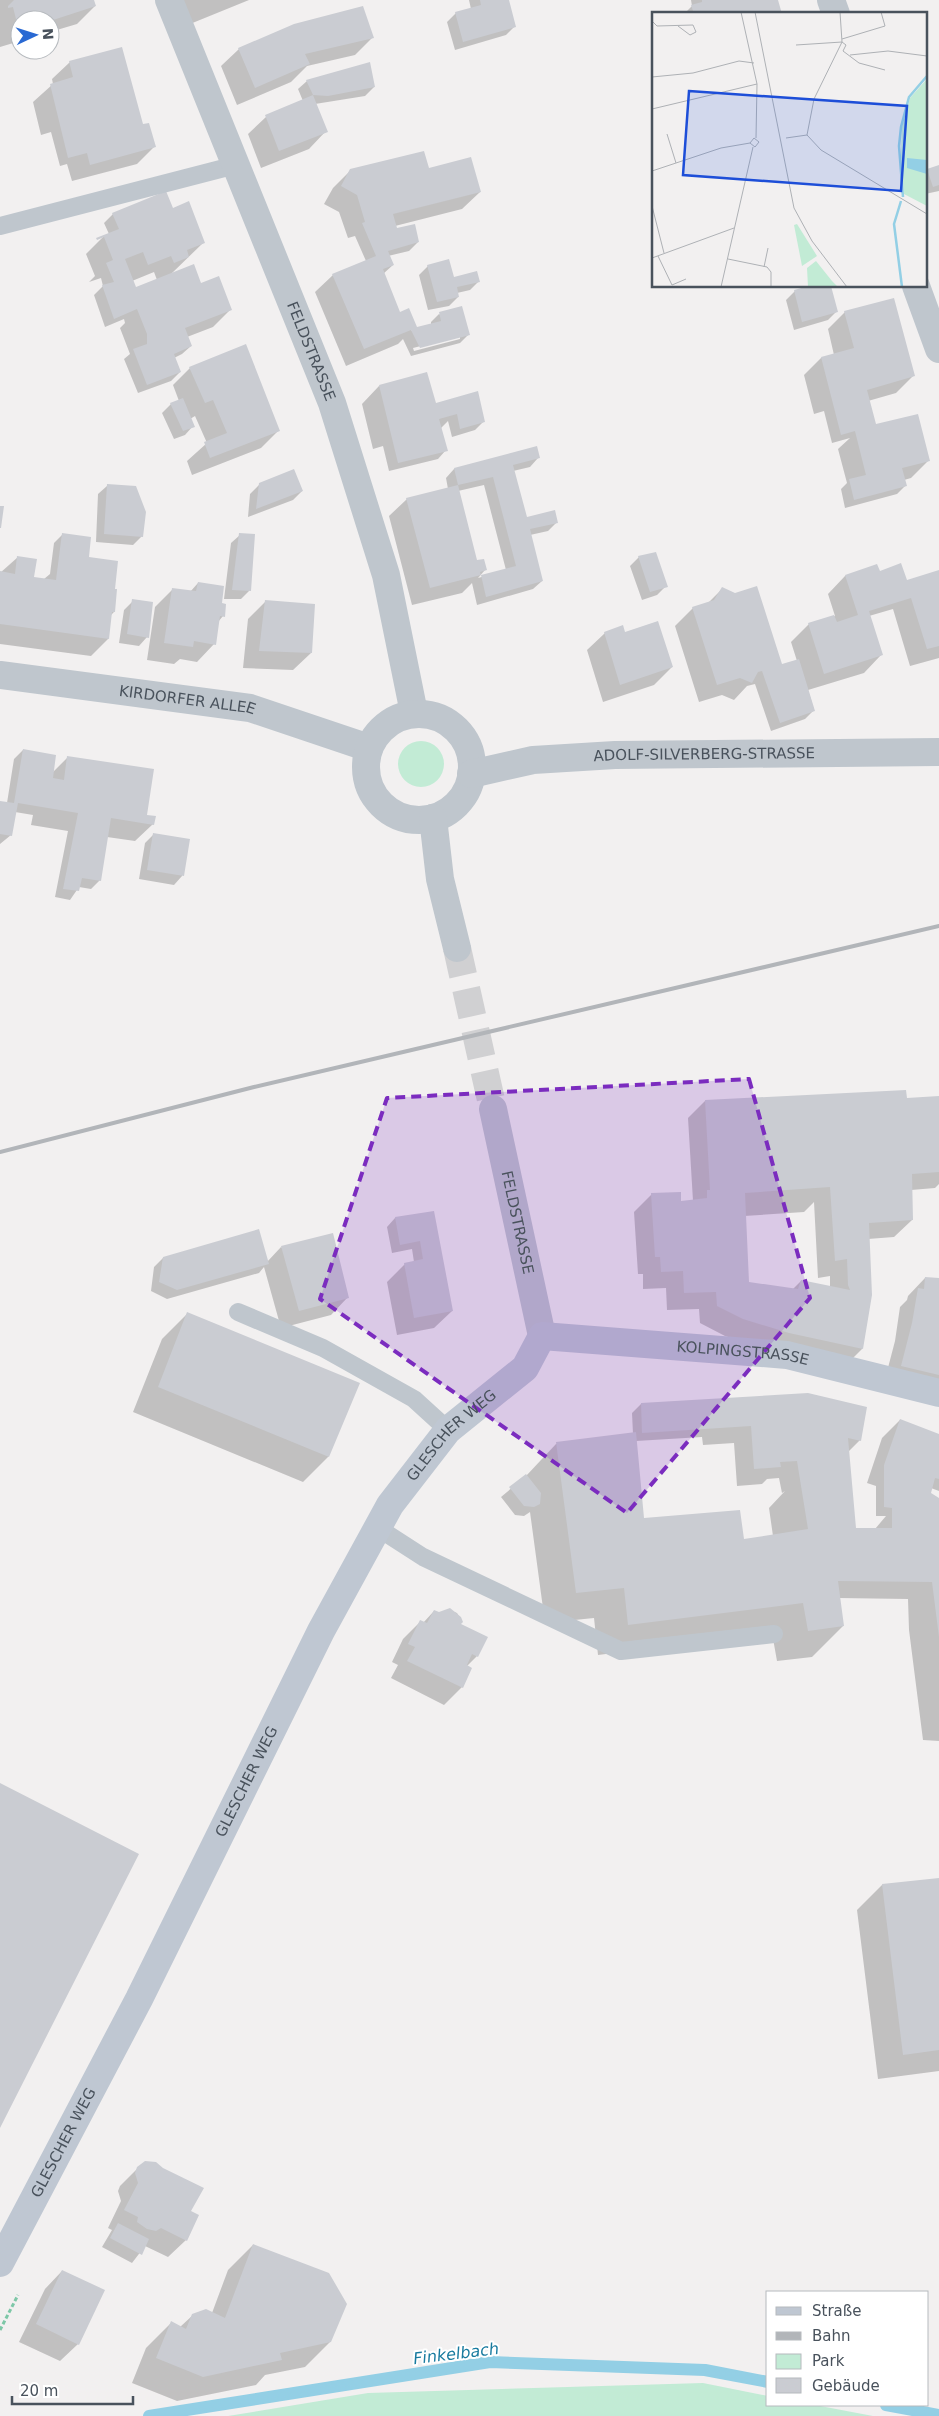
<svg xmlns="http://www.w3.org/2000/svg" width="939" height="2416" viewBox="0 0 939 2416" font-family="'DejaVu Sans',sans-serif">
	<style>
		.green { fill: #c2ebd5 }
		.shadow { fill: #0003; fill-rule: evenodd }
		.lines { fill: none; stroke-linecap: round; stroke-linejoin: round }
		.stream { stroke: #93cfe5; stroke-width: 12 }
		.building { fill: #caccd2; fill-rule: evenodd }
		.street-tunnel { stroke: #d0d0d2; stroke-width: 28; stroke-dasharray: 28 14; stroke-linecap: butt }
		.path { stroke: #7dc7a7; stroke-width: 3; stroke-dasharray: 4 2.5; stroke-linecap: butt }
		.lane { stroke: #bfc6cd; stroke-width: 18 }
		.street { stroke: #bfc6cd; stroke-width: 28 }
		.secondary { stroke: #bfc7d2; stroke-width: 28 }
		.rail { stroke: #b2b5b9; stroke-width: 4 }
		.marked { fill: #7b2cbf; fill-opacity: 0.2; stroke: #7b2cbf; stroke-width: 4; stroke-dasharray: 10 6; stroke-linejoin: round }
		.labels { text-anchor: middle; stroke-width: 4; stroke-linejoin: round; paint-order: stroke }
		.street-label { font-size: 15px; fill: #49525c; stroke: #fff }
		.water-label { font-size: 16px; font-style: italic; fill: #197b9f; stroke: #fff }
		.inset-river { fill: none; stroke: #93cfe5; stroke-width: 2.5 }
		.inset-road { fill: none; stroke: #aeb1b5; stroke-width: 1 }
		.view { fill: #1d4ed8; fill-opacity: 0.15; stroke: #1d4ed8; stroke-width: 2.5 }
		.inset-edge { fill: none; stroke: #49525c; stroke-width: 2.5 }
	</style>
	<rect width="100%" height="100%" fill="#f2f0f0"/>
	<path class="green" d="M398 764a23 23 0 1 1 46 0a23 23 0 1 1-46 0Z
		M703,2383L768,2396V2405H815L873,2416H228L368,2393Z"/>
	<path class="shadow" d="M0,0H93L95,6L77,24L50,32V20H20V41L0,47Z
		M181,0H249L190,24Z
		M469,0H508L515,26L506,35L455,50L447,22L456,13L471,9Z
		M691,0H777L780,14H684L692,6Z
		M373,37L355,55L307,66L291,82L237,105L221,66L239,49Z
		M70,62L142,126L154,147L137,164L72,181L67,164L60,166L51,132L41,135L33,102L53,84L52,79Z
		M307,81L374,87L365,96L315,104L326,131L309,149L261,168L248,134L266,117L303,101L298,89Z
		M939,167V191L925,194V173Z
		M428,169L480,192L462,209L395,226L396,230L418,242L409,251L388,256L393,265L383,274L399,314L412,331L431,325V322L439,314L469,334L460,343L411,356L403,339L398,344L346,366L315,292L333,275L366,261L355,236L348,238L339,212L324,204L333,188L351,170ZM460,336V339L414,351L413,348Z
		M171,207L204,242L169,276L199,283L231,309L213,327L187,337L191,346L182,354L174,358L180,372L171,381L138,393L124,359L130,354L120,328L125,323L124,319L105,327L94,295L103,286L101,278L89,282L95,276L86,254L104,236L109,234L104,223L113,214ZM154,272L157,280L135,289L132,281Z
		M428,266L453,278L479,281L470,290L457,293L458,297L449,306L428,310L419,275Z
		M795,291L836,312L828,320L794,330L786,300Z
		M845,312L913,376L896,393L868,401L875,424L928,461L911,478L904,480L906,485L897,494L845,508L841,489L847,483L838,449L850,438L832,443L824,411L814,414L804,375L821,358L834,355L828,329Z
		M190,368L279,430L261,448L192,475L187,461L207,443L195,416L190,419L193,426L185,435L174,439L162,413L171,404L179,401L173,385Z
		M379,386L435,404L484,421L475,430L452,437L448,421L441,428L446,450L438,459L389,471L383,446L373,449L362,404Z
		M538,458L530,467L513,471L526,519L557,522L548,531L530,535L542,581L533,589L477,605L472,583L462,593L412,605L389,516L407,499L448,489L446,478L454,469ZM484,485L506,570L478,578L485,570L476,561L458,491Z
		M259,485L302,491L293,500L248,517L250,494Z
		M107,486L142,536L133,545L96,542L98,494Z
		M62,535L88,559L115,573L114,612L111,615L108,639L91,656L0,644V573L18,557L33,578L44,579L50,574L54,543Z
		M240,535L249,591L241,599H224L231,543Z
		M639,557L666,586L657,595L642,600L630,566Z
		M862,571L879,572L906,583L939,571V658L910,666L893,609L869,616L881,655L864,673L808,690L814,710L805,719L771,731L755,684L747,686L734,700L722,695L699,702L675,626L693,608L708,603L722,589L777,667L797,661L791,642L809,624L835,616L828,594L845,576Z
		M198,583L220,604L223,616L218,622L214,644L197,662L180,659L174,664L147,660L155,607L173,589L190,592Z
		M133,601L147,637L139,646L119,643L124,610Z
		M266,601L311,653L293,670L243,668L248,619Z
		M605,633L624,634L672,667L654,685L603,702L587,650Z
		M23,750L52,773L68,757L153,824L135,841L107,837L100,880L91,889L79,887L70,900L55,897L68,831L31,825L33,815L15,812L11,835L0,844V802L7,803L14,759Z
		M154,834L189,840L182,876L174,885L139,879L145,843Z
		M939,1097V1184L935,1188L911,1190L912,1220L894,1237L868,1239L862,1349L845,1366L771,1350L725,1336L700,1323L699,1309L667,1310L666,1288L643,1289V1274H638L634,1212L652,1194L680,1202L693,1201L688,1118L705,1101L906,1099ZM814,1202L818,1278L830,1276V1287L801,1281L793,1289L748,1283L744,1216L804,1212Z
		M433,1212L452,1311L434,1328L397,1335L387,1282L405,1264L414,1262L412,1249L392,1253L387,1227L395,1218Z
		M281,1247L348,1297L331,1315L281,1328L264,1267L259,1273L167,1299L151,1291L154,1267L163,1258L267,1262Z
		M925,1278L939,1279V1389L884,1383L895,1341L900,1307L907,1300L908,1296Z
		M187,1314L358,1384L328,1457L303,1482L133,1412L162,1339Z
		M808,1394L860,1440L848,1452L855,1529H875L886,1516H876V1486L867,1483L882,1438L900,1420L939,1435V1491L931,1488V1495L939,1499V1741L923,1740L909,1630L908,1599L838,1598L843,1626L812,1657L777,1661L772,1633L598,1655L594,1618L545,1623L530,1512L524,1516L515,1515L501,1497L526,1476L556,1444L633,1434L632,1413L641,1404ZM702,1437L703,1445L734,1443L737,1486L762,1484L767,1479L779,1478L782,1493L785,1491L769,1508L773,1536L743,1540L643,1519L636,1441Z
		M450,1610L457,1613L462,1622L459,1625L477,1656L466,1667L462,1687L444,1705L391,1678L398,1665L392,1662L403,1639L420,1622L423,1623L434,1611L439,1613Z
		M939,1879V2071L878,2079L857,1910L882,1885Z
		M138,2168L190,2212L186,2240L168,2257L145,2246L132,2263L102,2247L112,2230L108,2228L121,2201L118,2191L120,2186Z
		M253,2245L330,2342L305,2367L265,2375L256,2385L177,2401L132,2383L146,2348L171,2323L180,2327L193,2315L212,2313L228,2270Z
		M62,2271L78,2344L60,2361L19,2342L45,2289Z"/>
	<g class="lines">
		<path class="stream" d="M886,2405L939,2415
			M149,2416L490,2362L705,2370L768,2382"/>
	</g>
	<path class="building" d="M14,0H94L96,6L50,21L20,20V30L15,31L14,28L18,27L13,7L8,8V6Z
		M480,0H509L516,27L463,42L455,12L481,5Z
		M702,0H778L782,14H694L691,5L702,2Z
		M363,6L374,38L305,54L310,64L255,88L238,48L294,24Z
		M122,47L143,124L149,123L156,147L90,165L87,153L68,158L50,84L73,77L69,61Z
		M370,62L375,87L328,96L313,95L306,80Z
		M313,95L328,132L279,151L265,115Z
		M424,151L429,168L471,157L481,192L393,214L397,228L415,224L419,242L388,251L394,265L383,269L400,312L409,308L417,327L441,321L439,312L462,306L470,335L420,348L411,330L364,349L332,274L376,256L362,223L365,222L357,195L341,186L350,169Z
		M939,165V185L933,187L927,169Z
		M166,191L173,208L189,201L205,243L187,250L189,257L174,263L171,256L148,265L143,252L125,259L136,287L194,264L201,283L219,276L232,310L185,328L192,346L174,354L181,372L147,385L133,349L147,344V334L137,309L114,319L102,285L114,282L106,263L113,260L104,237L97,240L96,238L119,229L112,213Z
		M449,259L454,277L477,271L480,282L457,287L459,297L437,302L427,265Z
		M809,286H831L838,312L802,322L794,290Z
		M894,298L915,376L867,390L876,424L918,414L930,461L902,468L907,486L854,500L849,479L866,475L855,431L841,435L821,357L854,348L844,311Z
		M246,344L280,431L210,458L204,442L227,433L213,400L205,403L189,367Z
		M427,372L436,403L478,391L485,422L460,429L457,414L439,419L448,451L398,463L379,385Z
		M183,398L195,427L183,431L170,403Z
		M537,446L540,458L513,465L527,517L555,510L558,523L530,529L543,581L486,597L481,575L430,588L406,498L458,485L477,560L484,559L487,570L480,572L481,575L516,566L493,477L458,485L454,468Z
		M294,469L303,491L256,509L259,483Z
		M107,484L136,486L146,512L143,537L104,534Z
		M0,506H4L1,528H0Z
		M62,533L91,537L89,557L118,561L115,589H117L115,612H112L109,639L0,624V571L15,574L17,556L37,559L34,577L56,580Z
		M239,533L255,534L251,591L232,590Z
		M656,552L668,587L650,592L638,556Z
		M901,563L907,580L939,570V646L927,649L911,598L869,611L883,655L824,674L808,623L834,615L837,622L858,615L845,575L877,564L880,571Z
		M198,582L224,586L222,603L226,604L225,617L220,616L216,645L194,641L193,647L164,643L172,588L196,591Z
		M757,586L782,664L799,659L815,711L780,723L762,671L758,672L752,683L740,678L717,685L692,607L714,600L722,587L735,593Z
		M132,599L153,602L149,638L127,634Z
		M265,600L315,604L312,653L259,651Z
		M658,621L673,667L620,685L604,632L623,625L625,632Z
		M23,749L56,755L53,778L64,780L67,756L154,769L147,815L156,816L154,825L111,818L101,881L82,878L79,891L63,889L78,813L18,803L12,836L0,834V801L14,803Z
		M153,833L190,839L184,876L147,870Z
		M906,1090L907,1098L939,1096V1172L912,1174L913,1220L869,1223L872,1295L863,1349L789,1333L743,1319L717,1306L716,1292L684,1293L683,1271L661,1272L660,1257H655L651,1193L681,1192V1201L707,1198V1190H710L705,1100ZM830,1187L835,1261L847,1259L848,1285L850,1290L801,1280L798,1289L749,1282L745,1193Z
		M434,1211L453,1311L414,1318L404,1263L423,1259L420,1241L400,1245L395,1217Z
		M259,1229L269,1264L177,1290L159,1282L163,1257Z
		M333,1233L349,1298L299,1311L281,1246Z
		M925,1277L939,1278V1375L901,1366L912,1323L918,1288L924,1289Z
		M187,1312L360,1383L329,1457L158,1387Z
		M808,1393L867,1407L861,1441L848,1438L856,1528H892V1508L884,1507V1465L900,1419L939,1434V1479L935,1478L931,1493L939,1498V1637L932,1582L838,1581L844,1626L808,1631L803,1603L628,1625L624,1588L576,1593L556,1442L636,1432L644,1518L740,1510L744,1539L808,1529L797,1461L780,1462L781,1467L754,1469L751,1426L642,1433L641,1403Z
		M526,1474L541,1493L540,1504L534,1507L524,1506L509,1487Z
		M450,1608L461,1617L463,1622L461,1624L488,1637L478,1657L472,1654L467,1665L472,1668L463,1688L407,1661L415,1647L408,1644L420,1620L427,1623L434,1610L439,1612Z
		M0,1783L139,1854L0,2128Z
		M939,1878V2050L903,2055L882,1884Z
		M145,2161L156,2162L163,2168L204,2188L191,2211L199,2215L187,2241L161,2228L156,2231L147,2229L137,2222L138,2217L124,2210L138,2183L135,2173L137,2167Z
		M118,2223L149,2239L142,2255L110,2238Z
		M253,2244L329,2273L347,2304L331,2342L280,2353L282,2360L203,2377L156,2358L171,2321L186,2329L192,2314L206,2309L225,2318Z
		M62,2270L105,2290L79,2345L36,2324Z"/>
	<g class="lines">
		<path class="street-tunnel" d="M457,948L493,1109"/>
		<path class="path" d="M0,2330L18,2295"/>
		<path class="lane" d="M0,226L236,165
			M238,1312L323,1348L414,1399L448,1430
			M378,1528L423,1557L621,1651L774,1634"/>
		<g class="street">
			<path id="s1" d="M169,0L332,403L386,575L414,713"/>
			<path d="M831,0L836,14"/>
			<path d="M916,286L939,349"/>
			<path id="s2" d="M0,675L250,708L369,748"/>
			<circle cx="419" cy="767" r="53"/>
			<path id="s3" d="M471,774L533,760L615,755L939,752"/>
			<path d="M433,818L440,879L457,948"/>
			<path id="s4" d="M493,1109L542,1336"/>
		</g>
		<path class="secondary" id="s5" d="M0,2263L139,1999L321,1631L390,1505L448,1430L525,1368L542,1336L787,1355L939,1393"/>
		<path class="rail" d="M0,1152L254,1087L939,926"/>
	</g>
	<path class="marked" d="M749,1079L810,1298L627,1513L320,1299L387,1098Z"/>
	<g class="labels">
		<g class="street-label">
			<text dy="5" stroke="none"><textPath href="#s1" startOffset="379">FELDSTRASSE</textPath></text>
			<text dy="5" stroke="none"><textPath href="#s2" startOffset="189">KIRDORFER ALLEE</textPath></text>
			<text dy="5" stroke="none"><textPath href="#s3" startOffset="235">ADOLF-SILVERBERG-STRASSE</textPath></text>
			<text dy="5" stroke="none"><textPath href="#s4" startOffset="116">FELDSTRASSE</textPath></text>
			<text dy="5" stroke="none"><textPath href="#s5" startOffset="1284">KOLPINGSTRASSE</textPath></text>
			<text dy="5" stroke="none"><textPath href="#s5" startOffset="946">GLESCHER WEG</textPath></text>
			<text dy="5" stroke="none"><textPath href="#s5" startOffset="541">GLESCHER WEG</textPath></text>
			<text dy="5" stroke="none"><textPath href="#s5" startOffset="136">GLESCHER WEG</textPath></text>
		</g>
		<g class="water-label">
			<text transform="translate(456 2353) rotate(-7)" y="6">Finkelbach</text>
		</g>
	</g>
	<g transform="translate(652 12)">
		<rect width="275" height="275" fill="#f2f0f0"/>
		<path d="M275,67V194L252,182L249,145L250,115L258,86ZM145,212L165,244L150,254L142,213ZM164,249L180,269L186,275H156L155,256Z" fill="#c2ebd5"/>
		<path d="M255,146L275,148V162L255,156Z" fill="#93cfe5"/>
		<path class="inset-river" d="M251,185L247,134L249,115L257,85L275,64M249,189L242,212L250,275"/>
		<path class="inset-road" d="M89,0L105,72L104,126M103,0L142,196L160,229L195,275M0,9L5,14L41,13L44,20L38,23L26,14M190,27L233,14L229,0M144,33L190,30L194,33L191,39L207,51L233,58M198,43L236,39L275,44M0,65L41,61L87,49L102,51M0,97L105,72M15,122L24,151M155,123L169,138L275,202M155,123L162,87L190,30L188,0M134,126L155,123M0,159L69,136L98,131L102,126L107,130L103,135L98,131M0,194L12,241M6,244L20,273L34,267M0,246L82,216M76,247L115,255L119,260V275M112,255L116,236M69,275L101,135"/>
		<path class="view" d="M37,79L255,94L249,179L31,163Z"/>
		<rect width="275" height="275" class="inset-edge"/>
	</g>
	<rect x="766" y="2291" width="162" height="115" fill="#ffffff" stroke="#b6babe"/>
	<rect x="776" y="2307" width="25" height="8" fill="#bfc7d2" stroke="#b6babe"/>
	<text x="812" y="2316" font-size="15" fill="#49525c">Straße</text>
	<rect x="776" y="2332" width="25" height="8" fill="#b2b5b9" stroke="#b6babe"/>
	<text x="812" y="2341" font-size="15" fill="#49525c">Bahn</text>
	<rect x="776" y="2354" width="25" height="15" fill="#c2ebd5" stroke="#b6babe"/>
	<text x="812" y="2366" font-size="15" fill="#49525c">Park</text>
	<rect x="776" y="2378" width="25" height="15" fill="#caccd2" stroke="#b6babe"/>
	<text x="812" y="2391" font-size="15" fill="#49525c">Gebäude</text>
	<g transform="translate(35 35) rotate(86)"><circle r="24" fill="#ffffff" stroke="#b6babe"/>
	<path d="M0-4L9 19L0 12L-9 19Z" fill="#2969d3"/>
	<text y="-8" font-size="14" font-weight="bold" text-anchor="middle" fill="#49525c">N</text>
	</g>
	<path d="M12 2396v8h121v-8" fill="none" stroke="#49525c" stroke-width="2.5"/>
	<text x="20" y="2396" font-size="15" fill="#49525c" stroke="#ffffff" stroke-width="4" paint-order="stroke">20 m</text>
</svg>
